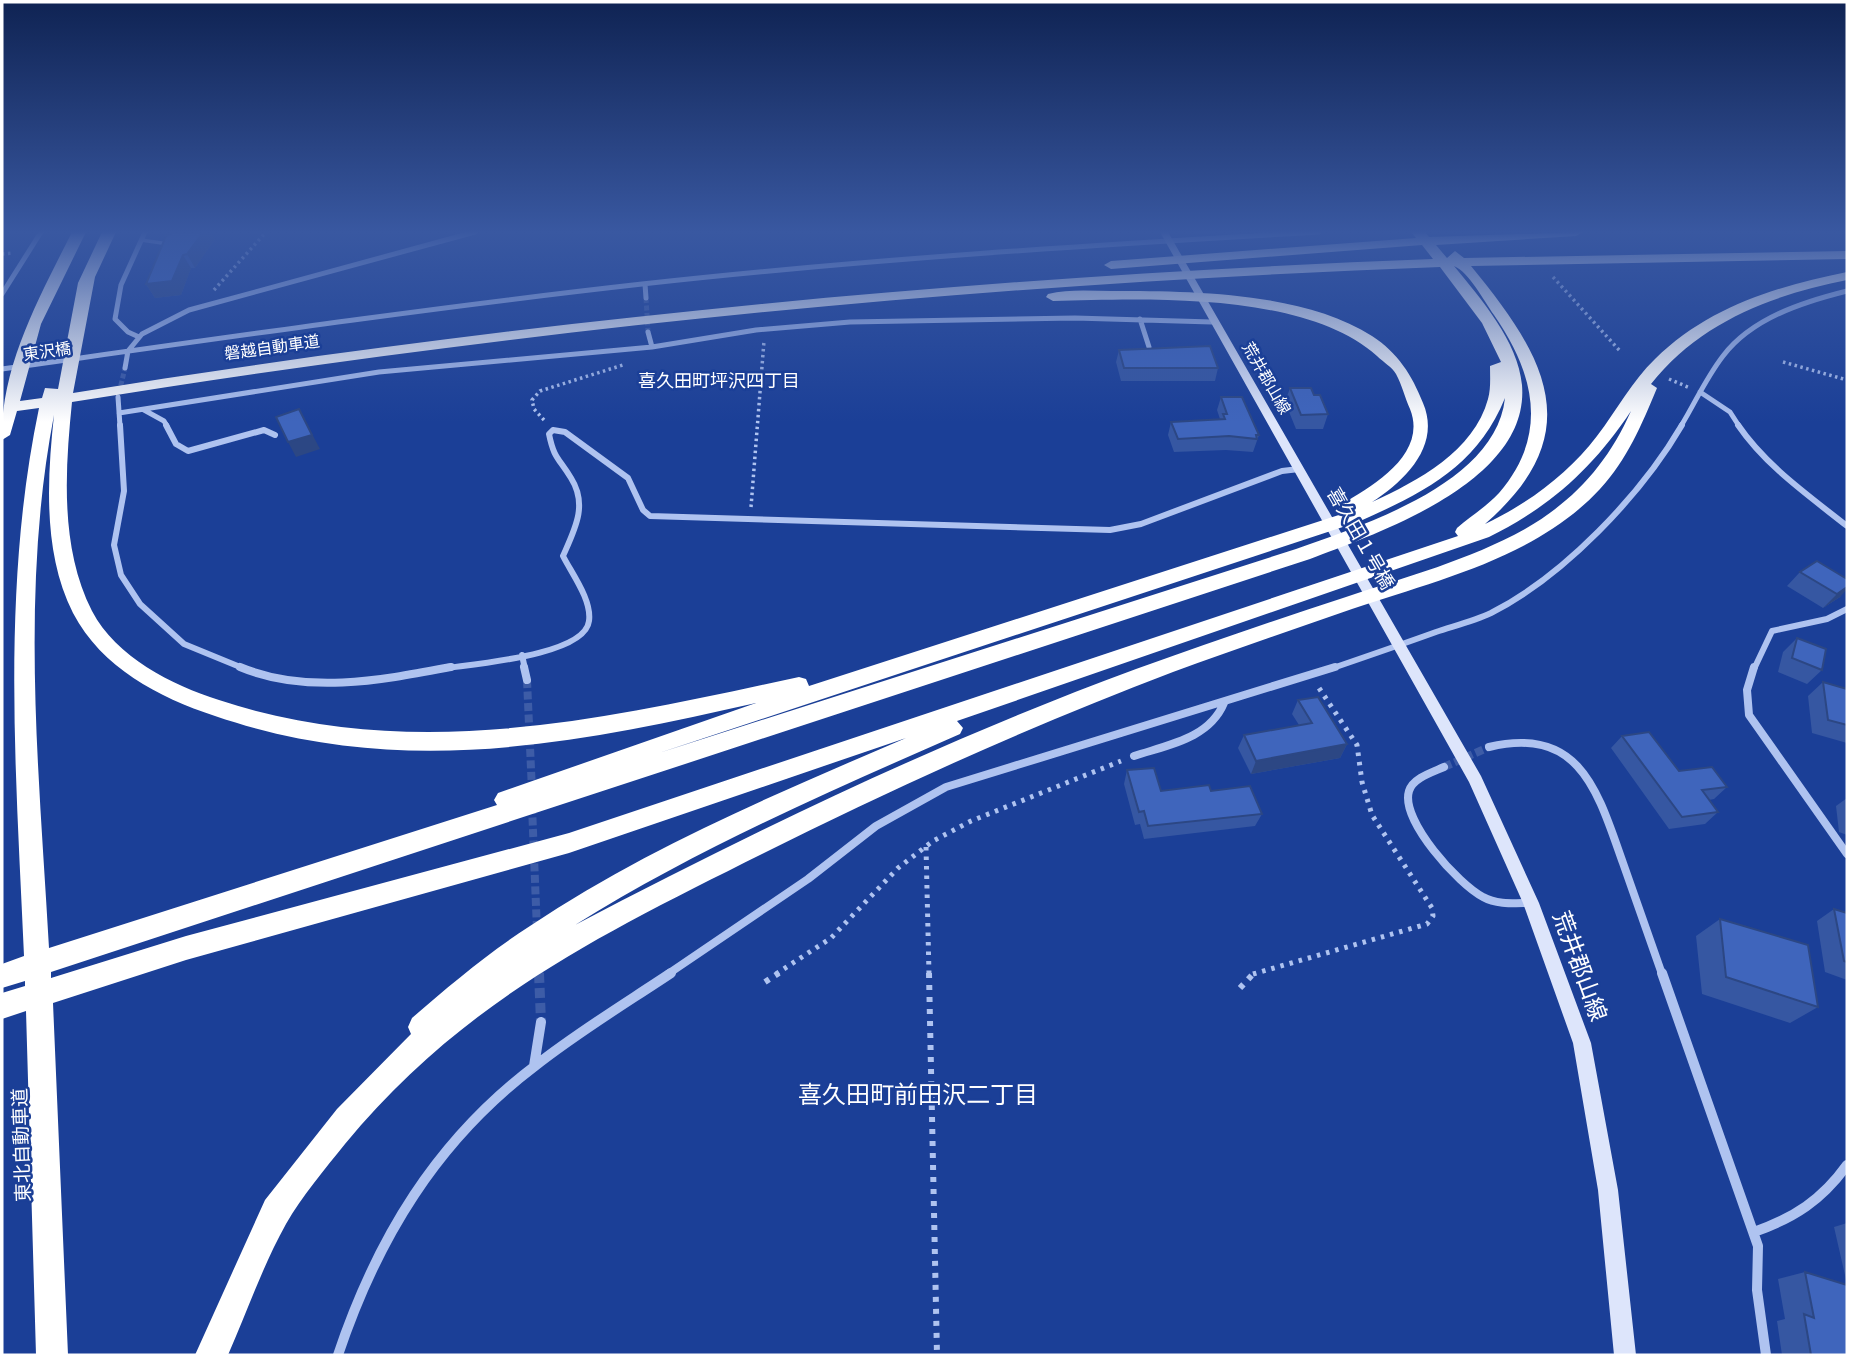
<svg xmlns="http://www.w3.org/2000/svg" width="1849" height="1357" viewBox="0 0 1849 1357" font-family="Ubuntu,'Noto Sans JP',sans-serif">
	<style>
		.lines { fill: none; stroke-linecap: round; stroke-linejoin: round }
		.street-tunnel-far2 { stroke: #3d5ca7; stroke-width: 5; stroke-dasharray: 5 2.5; stroke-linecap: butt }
		.street-tunnel-far1 { stroke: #3d5ca7; stroke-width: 8; stroke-dasharray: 8 3.5; stroke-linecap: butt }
		.street-tunnel { stroke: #3d5ca7; stroke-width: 10; stroke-dasharray: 10 5; stroke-linecap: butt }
		.path-far2 { stroke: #afc3f0; stroke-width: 3.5; stroke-dasharray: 2.5 3.5; stroke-linecap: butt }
		.path-far1 { stroke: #afc3f0; stroke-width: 5; stroke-dasharray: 3.5 6; stroke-linecap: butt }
		.path { stroke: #afc3f0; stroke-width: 6; stroke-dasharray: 5 7; stroke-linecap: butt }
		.lane { stroke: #afc3f0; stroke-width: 3.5 }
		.street-far3 { stroke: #afc3f0; stroke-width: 5 }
		.street-far2 { stroke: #afc3f0; stroke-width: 6 }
		.street-far1 { stroke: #afc3f0; stroke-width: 8 }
		.street { stroke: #afc3f0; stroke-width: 10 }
		.secondary { fill: #dde5fb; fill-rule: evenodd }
		.highway { fill: #fff; fill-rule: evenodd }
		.wall { fill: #3657a2 }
		.shaded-wall { fill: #2c4784 }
		.building { fill: #3f65bc; stroke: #2c4784; stroke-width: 2 }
		.labels { text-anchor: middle; stroke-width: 5; stroke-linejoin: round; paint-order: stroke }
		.far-street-label { font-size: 16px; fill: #fff; stroke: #1b3f97 }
		.far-neighbourhood-label { font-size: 18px; fill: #fff; stroke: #1b3f97 }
		.street-label { font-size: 19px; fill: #fff; stroke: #1b3f97 }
		.near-street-label { font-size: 23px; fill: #fff; stroke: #1b3f97 }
		.near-neighbourhood-label { font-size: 24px; fill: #fff; stroke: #1b3f97 }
	</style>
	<rect width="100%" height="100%" fill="#1b3f97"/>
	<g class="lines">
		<path class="street-tunnel-far2" d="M646,298L648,332
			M119,393L125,368"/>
		<path class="street-tunnel-far1" d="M527,680L532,791
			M1444,767L1489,747
			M532,806L537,931
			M539,967V974"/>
		<path class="street-tunnel" d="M539,973L541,1022"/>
		<path class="path-far2" d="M2,254L13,253
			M1553,277L1620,351
			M214,290L266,232
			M1783,362L1847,380
			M1669,379L1690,388
			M544,420L534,409L532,400L540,391L623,365
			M751,507L764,341"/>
		<path class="path-far1" d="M926,847L929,974
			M776,974L831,938L898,868L933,841L971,821L1121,761
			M1253,974L1427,924L1433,916L1432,908L1372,815L1362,782L1357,745L1317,685"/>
		<path class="path" d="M929,973L937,1355
			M765,982L779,973
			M1240,988L1254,973"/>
		<path class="lane" d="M141,240L169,244"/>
		<path class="street-far3" d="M645,284L646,298
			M2,294L41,232
			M1140,319L1149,347
			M648,332L652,347
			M139,337L128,332L115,319L121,285L145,232
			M125,368L128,351L142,334L189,310L475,232
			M2,369C215,339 428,308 642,284C867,259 1093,245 1319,232
			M1700,392L1730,412L1739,426
			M118,397L120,426
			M144,410L164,421L167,426
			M119,413L379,372L652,347L756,330L850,322L1075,318L1212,322
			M1681,426C1695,403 1706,378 1723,356C1752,318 1803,302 1847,291"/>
		<path class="street-far2" d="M120,425L124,491L114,545L121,575L140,604L184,644L245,669
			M166,425L176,444L188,451L264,430L275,435
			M1738,425C1766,466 1808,495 1847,526
			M522,655L525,669
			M441,669C471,664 585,656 589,621C592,600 572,574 563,556C575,529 588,505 571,478C559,458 554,459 549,434L553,430L565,432L628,478L643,510L650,516L1110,530L1141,524L1282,471L1299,469
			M1330,669C1365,657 1400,645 1436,632C1454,626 1474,621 1491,613C1564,576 1641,495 1682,425
			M1754,669L1772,631L1827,619L1847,609"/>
		<path class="street-far1" d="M240,667C307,695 382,680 451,667
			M524,667L527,680
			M1754,667L1747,690L1749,715L1847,854
			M1489,747C1581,725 1598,793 1623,863C1636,900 1649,937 1662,974
			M1134,756C1167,745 1209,739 1224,703
			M1444,767C1433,772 1413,778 1409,791C1400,820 1459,885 1483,897C1497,905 1516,903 1531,903
			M668,974L808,879L876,826L946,787L1335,667"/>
		<path class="street" d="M1662,973L1758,1246L1757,1290L1766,1355
			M534,1066L541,1022
			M1754,1232C1794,1218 1822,1200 1847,1165
			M338,1355C377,1239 436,1141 535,1066C578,1032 626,1003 671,973"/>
		<path class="secondary" d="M1160,232H1168L1481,776L1539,903L1591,1043L1618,1190L1636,1355H1614L1598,1190L1573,1043L1523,903L1469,782Z"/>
		<path class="highway" d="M72,232H86L41,324L20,401L42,398L45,388L58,389L78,283L102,232H116L95,277L73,393C524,320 977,276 1433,259L1422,245L1111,269L1104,265L1111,261L1416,238L1411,232H1425L1429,237L1583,232L1576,236L1436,245L1447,258L1455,251L1464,258L1847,251V259L1471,266C1546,357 1590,433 1485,524C1529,503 1568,474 1597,436C1617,410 1632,381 1655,359C1708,307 1777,286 1847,272V280C1772,295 1700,322 1651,384L1657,388C1642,424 1627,460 1600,489C1536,558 1437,580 1352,609C1292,630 1232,650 1173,672C1033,725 896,787 762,854C600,935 463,1001 345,1144C325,1169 302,1196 286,1224C263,1265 247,1312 228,1355H195L265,1200L337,1109L411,1034L408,1027L412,1018C450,985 488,953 530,926C646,848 778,793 906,738L569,853L186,960L53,1003L68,1355H36L26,1011L2,1019V993L25,986V981L2,988V964L24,956C16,773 1,589 39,408L17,411L10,435L2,440C0,367 40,296 72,232ZM1454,266C1469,272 1484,301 1494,315C1535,374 1549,435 1499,493C1487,506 1471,516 1457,528L1455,532L1458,536L569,833L186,936L51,978V972L1310,559C1381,532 1530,481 1522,385C1518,341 1481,299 1454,266ZM1440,267L1482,323L1501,362L1490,366C1490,376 1491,389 1488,399C1474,451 1418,481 1372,502C1406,480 1441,445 1423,403C1412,375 1398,353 1372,336C1303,292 1192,291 1112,291C1091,291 1068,289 1048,294L1046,297L1053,301C1146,299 1304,291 1377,356C1383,362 1392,367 1396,374C1402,385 1405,398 1410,409C1428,454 1373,486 1342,504L1339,508L1345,513L809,686L806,679L799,677C606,719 413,764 219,700C172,685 116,657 92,611C60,548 65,471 72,402C528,328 978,284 1440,267ZM1505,398C1496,483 1366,524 1296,549L659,753L1358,522C1423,493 1477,467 1505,398ZM1631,411C1608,463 1574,501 1525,529C1469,560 1406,577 1346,597C1275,620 1205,644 1136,669C943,740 756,830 575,925C696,849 828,792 960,734L963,728L957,721L1489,537C1550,507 1593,468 1631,411ZM54,415C47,480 43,554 73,613C102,668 158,697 215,716C400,779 570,745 756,703L498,793L494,800L497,805L49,948C39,771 20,592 54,415Z"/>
	</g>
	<path class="wall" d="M1194,232H1228L1193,234Z
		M166,236L215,239L195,268H191L181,295L155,298L146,284Z
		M1119,350L1218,368L1215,381H1121L1116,362Z
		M1290,388L1314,395L1328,414L1323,429H1296L1285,402Z
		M1221,397L1259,435L1253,452L1226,450L1174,452L1168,435L1171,422L1220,419L1217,410Z
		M1800,572L1847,579L1840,597L1823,608L1787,586Z
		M1797,638L1822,670L1807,684L1778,672L1783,652Z
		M1823,682L1847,689V743L1812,733L1808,696Z
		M1298,700L1347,744L1340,758L1251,774L1238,748L1244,735L1299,725L1292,714Z
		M1622,736L1679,771L1727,787L1714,799L1709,800L1718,812L1705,824L1669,829L1611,748Z
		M1127,770L1161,791H1211L1262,814L1255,826L1144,839L1140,824L1135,825L1124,784Z
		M1847,798V835L1839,832L1836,806Z
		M1834,909L1847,913V980L1825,972L1817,921Z
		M1720,919L1818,1007L1790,1023L1702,994L1696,936Z
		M1847,1223V1284L1834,1227Z
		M1805,1272L1847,1355H1782L1777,1321L1785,1319L1778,1279Z"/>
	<path class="shaded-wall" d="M203,232H211L215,239L195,268L187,254Z
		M183,255L191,268L181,295L155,298L146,284Z
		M299,409L320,449L296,457L288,442Z
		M1847,587V589L1840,597L1823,608L1837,594Z
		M1347,744L1340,758L1251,774L1256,761Z"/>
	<path class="building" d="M172,232H203L187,254L183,255L172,281L146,284L166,236L172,233Z
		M1210,346L1218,368H1124L1119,350Z
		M1290,388H1311L1314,395H1320L1328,414L1301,415Z
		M1221,397H1242L1259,435H1256L1257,439L1229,436L1178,439L1171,422L1225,419L1223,414H1227Z
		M299,409L312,435L288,442L276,417Z
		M1817,561L1847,579V587L1837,594L1800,572Z
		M1797,638L1826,649L1822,670L1792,658Z
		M1823,682L1847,689V725L1828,720Z
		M1318,697L1347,744L1256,761L1244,735L1312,723L1298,700Z
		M1649,732L1679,771L1712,767L1727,787L1702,790L1718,812L1682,817L1622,736Z
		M1154,768L1161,791L1209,785L1211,791L1250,786L1262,814L1148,826L1144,811L1139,812L1127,770Z
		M1834,909L1847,913V962L1844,961Z
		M1720,919L1808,945L1818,1007L1726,977Z
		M1805,1272L1847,1285V1355H1811L1804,1314L1814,1318Z"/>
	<linearGradient id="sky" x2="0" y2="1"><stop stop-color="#0f2353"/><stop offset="0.55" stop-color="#3958a1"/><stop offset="1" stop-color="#3958a1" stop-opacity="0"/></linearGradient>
	<rect width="1849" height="422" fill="url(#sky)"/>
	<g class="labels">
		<g class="far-street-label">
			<text transform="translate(272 347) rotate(-8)" y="6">磐越自動車道</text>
			<text transform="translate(47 351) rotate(-8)" y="6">東沢橋</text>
			<text transform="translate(1267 378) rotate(60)" y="6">荒井郡山線</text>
		</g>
		<g class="far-neighbourhood-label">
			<text x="719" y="387">喜久田町坪沢四丁目</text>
		</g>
		<g class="street-label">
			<text transform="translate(1361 538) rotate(60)" y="7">喜久田１号橋</text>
			<text transform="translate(21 1145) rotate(-92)" y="7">東北自動車道</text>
		</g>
		<g class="near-street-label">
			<text transform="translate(1580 966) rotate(70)" y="8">荒井郡山線</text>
		</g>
		<g class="near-neighbourhood-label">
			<text x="918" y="1103">喜久田町前田沢二丁目</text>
		</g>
	</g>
	<rect width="1849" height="1357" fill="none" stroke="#ffffff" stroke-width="7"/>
</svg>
